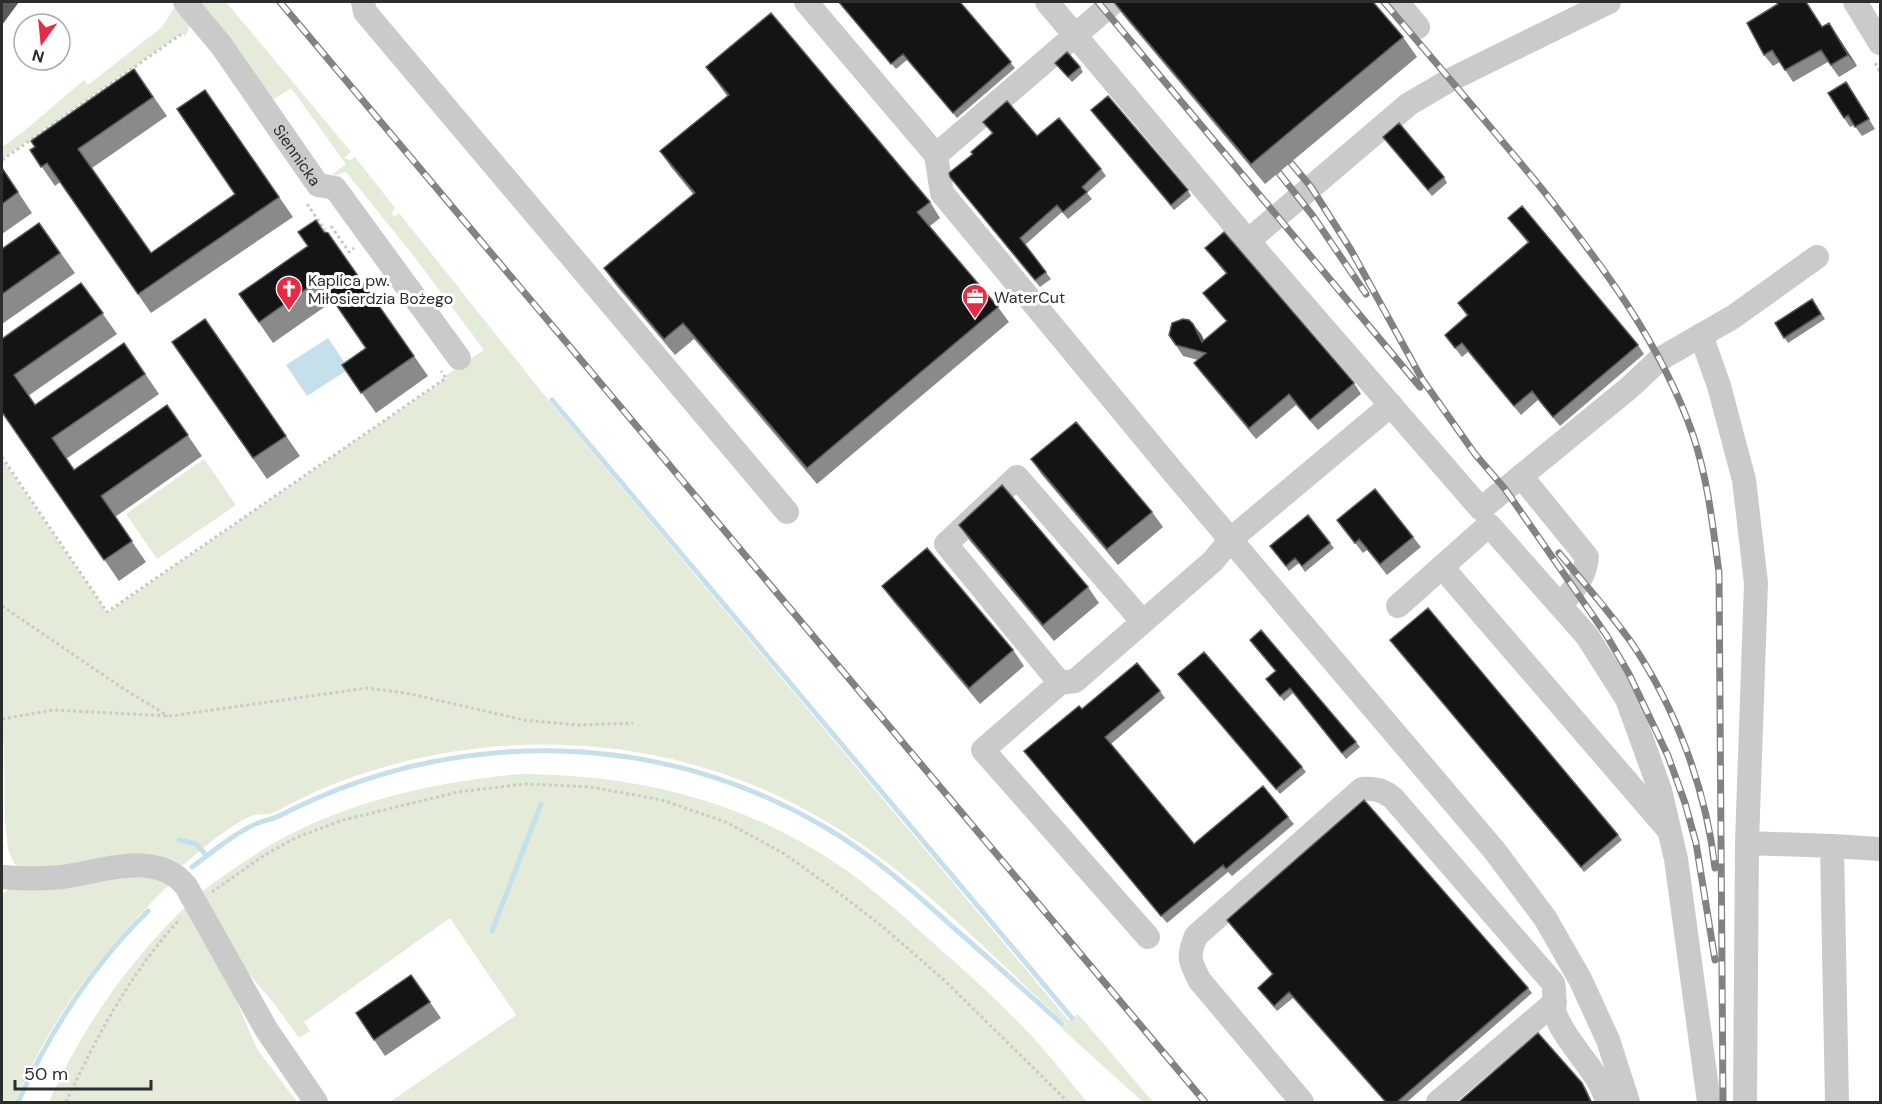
<svg xmlns="http://www.w3.org/2000/svg" width="1882" height="1104" viewBox="0 0 1882 1104" font-family="'DM Sans',sans-serif">
	<style>
		.green { fill: #e4ebd9 }
		.water { fill: #c5dfeb }
		.lines { fill: none; stroke-linecap: round; stroke-linejoin: round }
		.stream { stroke: #c5dfeb; stroke-width: 5 }
		.path { stroke: #cacaca; stroke-width: 3; stroke-dasharray: 3 3; stroke-linecap: butt }
		.minor { stroke: #cacaca; stroke-width: 24 }
		.rail-casing { stroke: #828282; stroke-width: 7 }
		.rail { stroke: #fff; stroke-width: 4.5; stroke-dasharray: 14; stroke-linecap: butt }
		.wall { fill: #8a8a8a }
		.shaded-wall { fill: #5a5a5a }
		.building { fill: #141414; stroke: #5a5a5a; stroke-width: 1.5 }
		.labels { text-anchor: middle; stroke-width: 6; stroke-linejoin: round; paint-order: stroke }
		.street-label { font-size: 16px; fill: #2d2d2d; stroke: #fff }
		.poi-label { font-size: 16px; fill: #2d2d2d; stroke: #fff; text-anchor: start }
	</style>
	<rect width="100%" height="100%" fill="#fff"/>
	<path class="green" d="M198,2H226L351,152L344,158L350,160L355,157L395,208L392,213L394,217L399,213L545,396L1069,1021L1078,1014L1153,1102H1143L1061,1028L1066,1024C991,955 919,878 832,825C685,734 501,721 339,782C317,790 296,801 275,812C268,816 259,813 251,816C226,828 203,848 182,866L171,861L22,869L14,863L8,849L5,822L4,750L2,729V459L107,613L447,378L445,376L484,350L413,255L346,172L334,176L333,174L346,164L291,88L271,101Z
		M174,8L190,24L187,34H180L2,159V147L24,131L84,80L88,85L162,27Z
		M204,459L236,505L157,559L126,514Z
		M521,774C640,775 747,801 846,870C879,894 909,921 940,949C974,979 1007,1009 1038,1043C1055,1062 1071,1083 1087,1102H390L516,1015L450,918L304,1022L310,1031L299,1038L276,1006L245,969L200,893C223,876 247,859 272,844C348,801 434,782 521,774Z
		M135,874L172,882C104,948 52,1014 15,1102H2V895L10,888Z
		M187,905L236,1000L257,1049L297,1102H49C83,1026 127,964 187,905Z"/>
	<path class="water" d="M328,338L349,369L307,396L286,365Z"/>
	<g class="lines">
		<path class="stream" d="M552,400L1072,1018
			M179,840L196,844L207,856
			M192,867C211,853 236,832 258,823C265,820 273,819 281,815C454,727 653,728 823,826C872,854 913,891 955,929C991,960 1026,992 1062,1024
			M492,931L541,804
			M18,1102C50,1031 92,966 148,911"/>
		<path class="path" d="M1875,63L1880,72
			M2,160L180,35H185
			M307,204L325,230
			M331,226L349,252L354,248
			M2,457L107,612L446,378L441,371
			M2,606L121,687L168,716
			M2,719L53,710L170,716L367,688L406,693L524,720L578,725L633,723
			M212,892L263,856L295,838L343,820L458,792L525,784L591,787L662,800L726,822L783,853L831,887L882,926L944,980L1068,1102
			M66,1102C97,1036 130,973 180,919"/>
		<g class="minor">
			<path id="s1" d="M185,2L221,45L318,185L335,188L459,358"/>
			<path d="M363,2L365,12L787,512"/>
			<path d="M806,2L936,155L942,193L1174,473L1494,850L1545,918L1580,979L1608,1040L1628,1102"/>
			<path d="M1047,2L1248,241L1481,509L1629,388L1660,359L1733,317L1817,257"/>
			<path d="M1397,2L1418,27"/>
			<path d="M1855,2L1880,43"/>
			<path d="M936,155L1114,2"/>
			<path d="M1248,241L1409,104L1450,80L1609,2"/>
			<path d="M1701,335L1719,386L1744,480L1756,583L1747,843L1745,1102"/>
			<path d="M1521,476L1587,557C1585,578 1573,590 1561,605"/>
			<path d="M1442,567L1666,827"/>
			<path d="M1398,606L1489,525L1587,636L1627,699L1660,790L1676,859L1709,1102"/>
			<path d="M1060,683L946,544L1017,477L1143,622"/>
			<path d="M1747,843L1832,846L1837,1102"/>
			<path d="M1832,846L1880,849"/>
			<path d="M2,877C22,879 42,879 62,877C102,872 156,849 186,886L266,1029L316,1102"/>
			<path d="M1148,937L983,750L1060,683L1075,681L1213,561L1231,539L1391,405"/>
			<path d="M1302,1102L1200,981C1190,962 1187,957 1196,936L1362,789C1375,788 1383,790 1393,798L1553,983C1556,994 1552,1007 1556,1016C1569,1048 1599,1070 1607,1102"/>
			<path d="M1438,1102L1555,1002"/>
		</g>
		<defs>
			<path id="rail" d="M280,2L1205,1102
				M1098,2L1420,387
				M1384,2C1437,64 1490,126 1542,189C1602,265 1661,343 1693,435C1708,480 1713,527 1719,573L1723,1102
				M1291,163L1311,187L1351,250L1422,379L1475,454L1505,489L1607,636L1629,674L1668,756L1685,803L1696,843L1715,960
				M1279,173L1313,216L1366,294
				M1559,553C1583,582 1609,611 1631,642C1676,708 1706,789 1715,868"/>
		</defs>
		<use href="#rail" class="rail-casing"/>
		<use href="#rail" class="rail"/>
	</g>
	<path class="wall" d="M838,2H960L1015,68L957,118L907,60L896,69Z
		M1113,2H1373L1403,37L1417,57L1265,184L1123,15Z
		M1778,4L1823,27L1829,23L1857,66L1839,77L1828,62L1793,82L1780,62L1773,66L1764,55Z
		M1055,63L1080,67L1083,72L1072,82Z
		M706,67L930,202L940,218L930,226L998,307L1009,322L817,484L694,339L675,355L615,284L604,268L693,194L671,167L660,151L727,96Z
		M134,69L167,116L92,168L151,253L235,194L205,90L293,217L151,313L60,182L55,186L30,150Z
		M1852,91L1875,129L1862,136L1854,125L1850,127L1844,118Z
		M1091,110L1188,190L1191,196L1174,210Z
		M983,122L1037,136L1101,169L1106,176L1087,193L1092,199L1068,219L1062,212L1025,245L1051,279L1040,287L950,177L992,133Z
		M1383,137L1444,177L1447,183L1432,196Z
		M2,168L32,213L2,234Z
		M1508,218L1638,345L1644,354L1560,426L1538,400L1521,415L1468,352L1462,357L1445,335L1467,316L1458,303L1528,243Z
		M39,223L75,273L2,324V249Z
		M324,232L328,233L428,376L376,413L342,365L366,348L333,301L273,343L239,294L308,246Z
		M1205,248L1354,383L1361,394L1318,430L1296,405L1256,439L1202,374L1194,363L1198,360L1183,356L1169,335L1201,334L1204,340L1226,321L1203,293L1226,274Z
		M81,283L117,334L28,396L35,405L124,343L159,394L66,459L74,470L167,405L202,456L115,517L146,562L119,581L2,412V339Z
		M1812,299L1825,319L1788,343L1775,323Z
		M205,319L300,456L267,479L172,342Z
		M1031,459L1152,512L1163,527L1118,565L1042,475Z
		M1337,520L1413,537L1421,547L1387,575L1367,550L1363,553Z
		M959,525L1088,587L1099,603L1054,641L970,541Z
		M1330,543L1334,548L1305,572L1299,563L1289,571L1270,546Z
		M882,586L1013,650L1024,666L980,704L893,601Z
		M1250,640L1356,742L1360,747L1346,759L1293,693L1284,701L1266,679L1276,671Z
		M1390,640L1618,835L1622,840L1584,872Z
		M1178,674L1302,767L1306,772L1280,794Z
		M1160,691L1165,698L1111,744L1194,844L1288,817L1294,824L1232,876L1228,872L1167,923L1024,751L1082,709Z
		M1227,920L1528,988L1532,993L1407,1102H1385L1293,998L1277,1011L1258,988L1273,975Z
		M411,975L441,1018L385,1056L356,1013Z"/>
	<path class="shaded-wall" d="M4,2H19L2,25V5Z
		M1829,23L1837,35L1857,66L1848,55Z
		M1193,324L1201,334L1209,352L1202,342Z
		M1582,1083L1586,1089L1592,1102H1591Z"/>
	<path class="building" d="M839,2H960L1011,62L953,113L903,54L891,64Z
		M1114,2H1373L1403,37L1251,164Z
		M1776,2H1806L1822,27L1829,23L1848,55L1831,65L1821,50L1785,70L1772,50L1764,55L1747,23L1778,4Z
		M771,13L930,202L917,212L998,307L807,468L683,323L664,339L604,268L695,193L660,151L729,95L706,67Z
		M1067,52L1080,67L1068,77L1055,63Z
		M134,69L153,97L78,149L151,253L235,194L177,109L205,90L279,197L138,294L47,163L41,167L30,150L35,147L31,141Z
		M1846,82L1869,119L1855,127L1848,115L1844,118L1828,93Z
		M1108,96L1188,190L1171,205L1091,110Z
		M1007,101L1037,136L1059,118L1101,169L1082,187L1087,192L1063,212L1057,205L1020,238L1046,272L1035,280L950,177L949,173L973,154L971,152L993,133L983,122Z
		M1399,123L1444,177L1428,190L1383,137Z
		M2,168L18,192L2,204Z
		M1522,206L1638,345L1553,417L1532,391L1514,406L1462,343L1455,348L1445,335L1468,315L1458,303L1529,242L1508,218Z
		M316,220L324,232L328,233L414,356L361,393L342,365L366,348L319,280L259,322L239,294L308,246L298,232Z
		M39,223L60,253L2,294V249Z
		M1224,232L1354,383L1310,420L1289,394L1249,428L1194,363L1206,353L1176,345L1169,335L1172,323L1183,319L1189,320L1193,324L1202,342L1227,321L1203,293L1227,273L1205,248Z
		M81,283L103,313L14,375L35,405L124,343L145,374L52,438L74,470L167,405L188,435L101,496L132,541L104,560L2,412V339Z
		M1812,299L1821,314L1784,338L1775,323Z
		M205,319L286,436L253,458L172,342Z
		M1076,422L1152,512L1107,549L1031,459Z
		M1002,485L1088,587L1043,625L959,525Z
		M1375,489L1413,537L1380,564L1359,539L1355,543L1337,520Z
		M1308,515L1330,543L1302,566L1295,558L1286,566L1270,546Z
		M927,548L1013,650L969,688L882,586Z
		M1428,608L1618,835L1581,867L1390,640Z
		M1261,630L1356,742L1342,753L1290,688L1280,696L1266,679L1276,671L1250,640Z
		M1204,652L1302,767L1276,789L1178,674Z
		M1137,663L1160,691L1105,737L1194,844L1263,786L1288,817L1226,869L1223,865L1161,916L1024,751L1079,706L1082,709Z
		M1364,800L1528,988L1397,1102H1386L1289,992L1274,1006L1258,988L1273,974L1227,920Z
		M411,975L430,1002L374,1040L356,1013Z
		M1538,1033L1582,1083L1591,1102H1459Z"/>
	<defs>
		<symbol id="church-pin" viewBox="-11 -11 22 30"><path d="M0 17L-7.5 6A9.5 9.5 0 1 1 7.5 6Z" fill="#e82a43" stroke="#fff"/><path d="M-1.2-6h2.4v3.5h3.3v2.4h-3.3V6h-2.4V-.1h-3.3v-2.4h3.3Z" fill="#fff"/></symbol>
		<symbol id="office-pin" viewBox="-11 -11 22 30"><path d="M0 17L-7.5 6A9.5 9.5 0 1 1 7.5 6Z" fill="#e82a43" stroke="#fff"/><path d="M-6-3h4V-5.5h4V-3h4V5H-6ZM-1-4.5V-3h2v-1.5ZM-6 0V1H6V0Z" fill="#fff"/></symbol>
	</defs>
	<g fill-rule="evenodd">
		<use href="#church-pin" x="274" y="274" width="30" height="40"/>
		<use href="#office-pin" x="960" y="282" width="30" height="40"/>
	</g>
	<g class="labels">
		<g class="street-label">
			<text dy="6" stroke="none"><textPath href="#s1" startOffset="190">Siennicka</textPath></text>
		</g>
		<g class="poi-label">
			<text x="308" y="286">Kaplica pw.<tspan x="308" dy="18">Miłosierdzia Bożego</tspan></text>
			<text x="994" y="303">WaterCut</text>
		</g>
	</g>
	<rect width="1882" height="1104" fill="none" stroke="#2d2d2d" stroke-width="6"/>
	<g transform="translate(42 42) rotate(195)"><circle r="28" fill="#ffffff" stroke="#ababab" stroke-width="1.5"/>
	<path d="M0-4.5L10 22L0 15L-10 22Z" fill="#e82a43"/>
	<text y="-9" font-size="16" font-weight="bold" text-anchor="middle" fill="#2d2d2d">N</text>
	</g>
	<path d="M15 1080v9h136v-9" fill="none" stroke="#2d2d2d" stroke-width="3"/>
	<text x="24" y="1080" font-size="18" fill="#2d2d2d" stroke="#ffffff" stroke-width="4.5" paint-order="stroke">50 m</text>
</svg>
